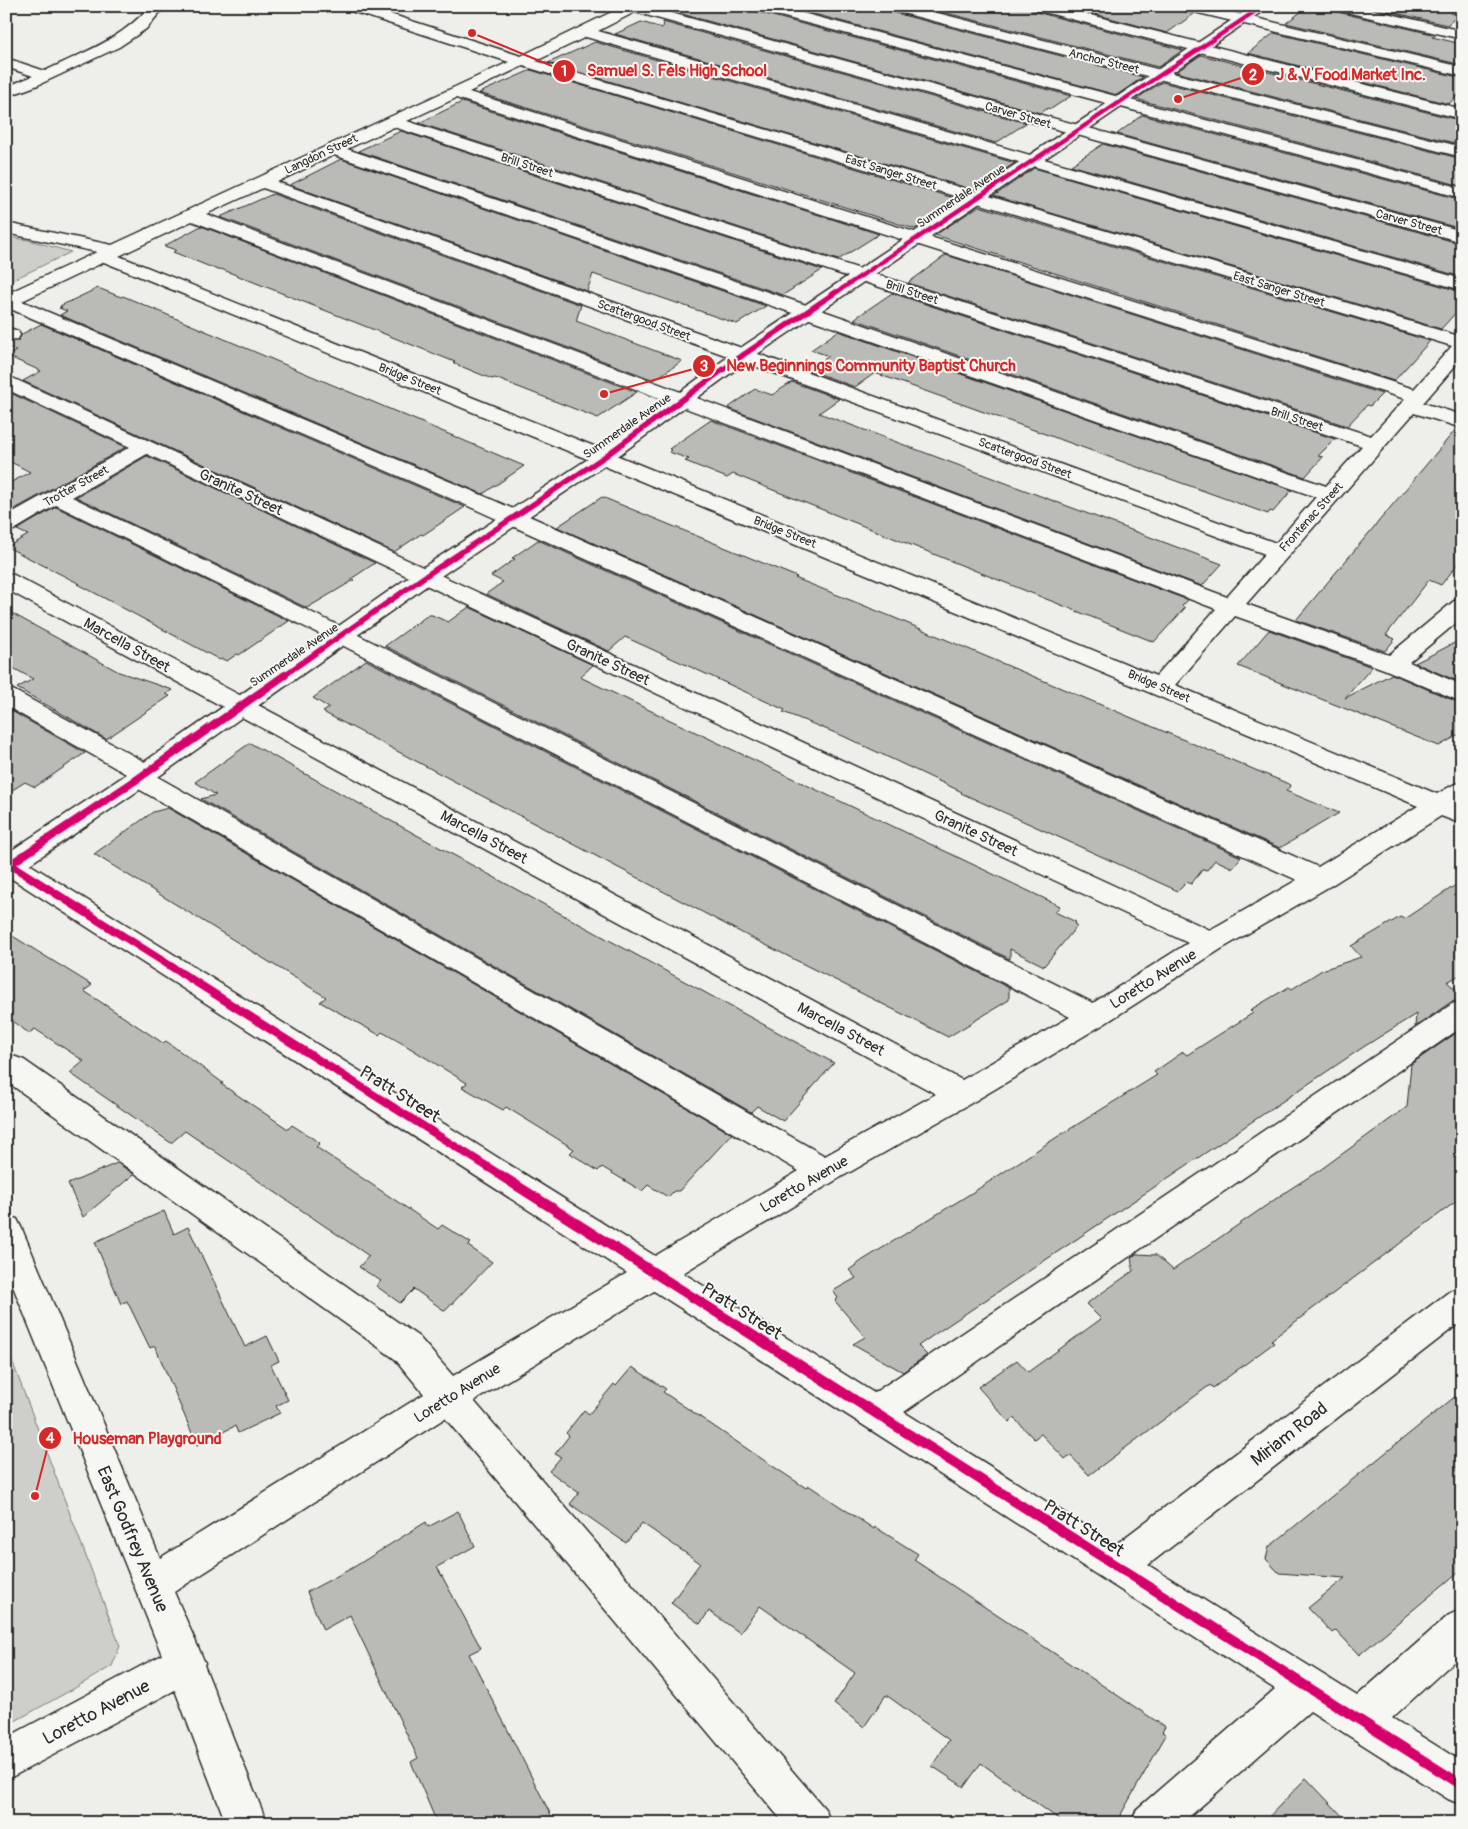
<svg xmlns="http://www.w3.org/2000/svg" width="1468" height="1829" viewBox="0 0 1468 1829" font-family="Pangolin,sans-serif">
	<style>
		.green { fill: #cececa; stroke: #7c7c7a }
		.building { fill: #babab7; stroke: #2b2b2b }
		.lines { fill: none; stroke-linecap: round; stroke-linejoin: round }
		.minor-casing { stroke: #2b2b2b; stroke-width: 3 }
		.major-casing { stroke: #2b2b2b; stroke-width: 3 }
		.minor { fill: #f6f6f2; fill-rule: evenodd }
		.major { fill: #f6f6f2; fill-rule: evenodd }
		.cycleway-far3-casing { stroke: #f6f6f2; stroke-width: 6 }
		.cycleway-far2-casing { stroke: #f6f6f2; stroke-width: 8 }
		.cycleway-far1-casing { stroke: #f6f6f2; stroke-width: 11 }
		.cycleway-casing { stroke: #f6f6f2; stroke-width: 13 }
		.cycleway-far3 { stroke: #d6006c; stroke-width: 4.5 }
		.cycleway-far2 { stroke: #d6006c; stroke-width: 5.5 }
		.cycleway-far1 { stroke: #d6006c; stroke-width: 8 }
		.cycleway { stroke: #d6006c; stroke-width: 10 }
		.labels { text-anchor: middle; stroke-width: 4; stroke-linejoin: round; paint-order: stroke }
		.far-street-label { font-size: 12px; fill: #2b2b2b; stroke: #f6f6f2 }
		.street-label { font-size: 15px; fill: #2b2b2b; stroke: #f6f6f2 }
		.near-street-label { font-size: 18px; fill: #2b2b2b; stroke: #f6f6f2 }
		.leader { fill: none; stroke: #d62828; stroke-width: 2 }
		.callout-dot { fill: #d62828; stroke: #f6f6f2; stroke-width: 2 }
		.mark-label { font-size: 15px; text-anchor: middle; font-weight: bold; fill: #fff }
		.callout-label { font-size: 16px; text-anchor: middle; font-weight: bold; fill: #d62828; stroke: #f6f6f2; stroke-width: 4; stroke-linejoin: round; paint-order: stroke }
	</style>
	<rect width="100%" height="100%" fill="#eeeeea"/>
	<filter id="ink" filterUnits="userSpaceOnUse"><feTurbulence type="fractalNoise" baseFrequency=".02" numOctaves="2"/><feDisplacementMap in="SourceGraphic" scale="10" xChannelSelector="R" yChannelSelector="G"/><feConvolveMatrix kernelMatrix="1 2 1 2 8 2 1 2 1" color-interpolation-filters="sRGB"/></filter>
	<g filter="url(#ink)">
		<path class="green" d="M6,237L29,240L71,252L6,283Z
			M6,1345L120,1646L112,1666L75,1688L6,1726Z"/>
		<path class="building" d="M665,6H750L754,11L1071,96L1051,109L1048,108L1040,113L664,9Z
			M784,6H883L887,11L1143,77L1117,95Z
			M919,6H1028L1032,11L1183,50L1158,67Z
			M1064,6H1177L1185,12L1194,14L1167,33Z
			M1309,6H1329L1333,11L1436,35L1432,37L1462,44V65L1286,23Z
			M1366,6H1448L1453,11L1450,13L1459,15L1447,25Z
			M641,22L662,28L663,22L1026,123L996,143L615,34Z
			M1274,33L1462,78V90L1449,104L1248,53Z
			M595,42L1015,163L974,190L548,63Z
			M1201,55L1462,121V145L1176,72Z
			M531,70L960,200L915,229L479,93Z
			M1162,82L1462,159V186L1136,99Z
			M462,102L879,234L838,260L419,123Z
			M1142,115L1462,200V229L1117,134Z
			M401,131L822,270L783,295L358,151Z
			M1103,144L1462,244V277L1071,165Z
			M341,159L766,306L737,324L593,274L587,291L290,185Z
			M1034,168L1462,292V306L1441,329L994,196Z
			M273,194L581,305L576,321L682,361L654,380L220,217Z
			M979,206L1430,341L1394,381L935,235Z
			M201,226L637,392L598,418L495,378L492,379L453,363L455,362L221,269L218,270L173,252L176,250L164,246Z
			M946,255L1382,394L1370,406L1367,405L1347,426L908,283Z
			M98,288L121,297L123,296L524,466L483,494L60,315L67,311L59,308L62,307L60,306Z
			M892,293L1335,439L1318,456L1323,457L1305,477L854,319Z
			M41,324L465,507L423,535L421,534L394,552L23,381L41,371L7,356L16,351L6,346V342L18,341L22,334Z
			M838,331L1292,490L1273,512L1270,511L1268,514L875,373L855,387L809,370L829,356L811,350Z
			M792,382L839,399L819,413L1222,564L1202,586L728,408L755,389L772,395Z
			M6,391L126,447L6,514V485L30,472L7,460L12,457L6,455Z
			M711,420L1188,600L1182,606L1185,608L1154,642L753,482L733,474L727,478L685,461L689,459L669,452L671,450L669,449Z
			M1457,428L1462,430V559L1441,585L1429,580L1386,635L1395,639L1385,651L1296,620Z
			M147,456L375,563L351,579L354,580L307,608L76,497Z
			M602,497L797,577L795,578L890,616L1291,785L1286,791L1339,813L1280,848L557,527Z
			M56,507L289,621L239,655L237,654L227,661L222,659L220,660L78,584H80L7,547L28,535L17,530Z
			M538,540L1241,857L1233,868L1215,860L1207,870L1203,869L1191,884L1187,882L1178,891L961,793L962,792L843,736L783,712L785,710L625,637L609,651L486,594L503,582L491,576L515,559L512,558Z
			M469,607L593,665L580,677L1060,906L1055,912L1076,922L1074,924L1077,926L1044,966L1010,949V959L385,646L428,615H432L448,622Z
			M6,610L119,672L173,690L166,694L170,696L106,739L17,688L33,679L6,664Z
			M1269,630L1372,667L1345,698L1392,674L1462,704V733L1439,746L1238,666Z
			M1462,639V683L1415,663L1435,653Z
			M366,660L1009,988V1000L948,1037L742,933L323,712L329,708L313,698Z
			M6,708L85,753L35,787L25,782L6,794Z
			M250,743L318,781L834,1063L783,1121L757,1106L751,1112L201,799L216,795L195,782Z
			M168,808L732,1134L679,1191H674L668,1197L648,1185L642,1191L602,1167L598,1171L570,1153L574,1149L506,1107L503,1110L462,1087L467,1083L405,1045L382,1032L379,1035L374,1032L320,1002L326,997L94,854L153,812Z
			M1462,881V974L1447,982L1462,994V999L1451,1002L1415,1027L1416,1014L1365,1046L935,1334L918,1346L927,1355L903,1372L853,1344L865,1337L835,1301L838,1298L833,1291L856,1278L849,1270L863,1260L978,1189L1057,1137L1157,1075L1154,1072L1183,1052L1187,1055L1253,1013L1250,1010L1289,987L1292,989L1322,970L1361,957L1351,946L1400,917L1404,919Z
			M6,932L92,985L84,991L163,1043L166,1041L223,1083L221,1084L288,1129L292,1125L320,1143L316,1147L438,1229L442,1225L471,1243L468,1246L492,1262L445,1311L414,1289L400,1303L376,1286L381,1281L359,1267L369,1256L185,1131L171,1143L70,1073L84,1061L35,1029L29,1033L6,1017Z
			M1462,1029V1197L1271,1340L1274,1343L1248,1362L1213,1388L1210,1385L1089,1475L1070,1455L1065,1459L1041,1434L1034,1439L1014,1418L1009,1422L978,1387L1017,1360L1028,1372L1101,1319L1086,1304L1133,1271L1131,1257L1137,1254L1156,1255L1173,1270L1290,1189L1320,1170L1407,1107L1411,1064Z
			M117,1163L134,1174L83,1217L68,1184Z
			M164,1211L174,1234L188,1227L245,1347L267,1336L279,1361L271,1365L288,1400L276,1406L280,1413L238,1433L235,1426L197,1445L155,1346L150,1348L127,1301L121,1304L95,1242Z
			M632,1367L666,1389L663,1392L771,1465L806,1488L808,1485L874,1529L875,1527L918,1554L914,1560L1165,1727L1162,1732L1166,1735L1116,1823H1064L981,1763L964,1787L932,1766L949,1740L886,1695L864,1727L834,1704L855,1673L760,1606L740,1633L709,1611L700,1624L671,1603L700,1563L642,1523L626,1543L570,1504L579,1493L549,1471L561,1457L555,1454L569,1436L566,1433L584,1410L589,1414L614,1384L616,1386Z
			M1462,1391V1569L1359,1655L1336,1630L1332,1633L1308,1608L1345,1578L1279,1573L1266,1559L1269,1547Z
			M458,1511L475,1546L437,1567L481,1648L469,1654L555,1823H437L411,1762L418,1758L350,1615L323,1630L307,1592L354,1567L426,1522L428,1527Z
			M1306,1778L1349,1823H1263Z"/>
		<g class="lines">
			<defs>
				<path id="minor" d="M150,6H165L146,29L119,47L38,85L6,97V87L33,76L6,67V58L45,71C84,52 121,40 150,6Z
					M343,6H365L521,56L624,6H646L1462,231V242L635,12L598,31L1462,279V290L586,37L536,61L1462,337V358L1423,403L1462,415V428L1414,413L1246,604L1389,655L1454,601L1462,599V618L1409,662L1462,685V702L1384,669L1235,616L1175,685L1437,794L1453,785L1462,782V803L1460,804L1462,805V824L1441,816L1330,886L1221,949L1104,1024L973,1102L836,1180L683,1273L874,1393L1452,1004L1462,1001V1027L904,1412L1115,1545L1450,1291L1462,1287V1321L1148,1565L1357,1696L1449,1615L1462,1609V1654L1392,1718L1462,1762V1805L1448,1799L1310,1711L1182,1823H1131L1137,1809L1275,1689L654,1291L474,1401L825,1809L831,1823H784L445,1418L174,1592L205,1663L204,1665L267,1823H226L175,1690L6,1780V1738L162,1655L6,1269V1216L17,1219L22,1229L160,1558L424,1394L395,1359L6,1081V1057L13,1056L24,1060L419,1337L453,1376L627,1273L6,875V853L15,855L655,1256L799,1171L130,784L126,778L128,775L6,706V688L15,691L154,767L158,773L156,776L825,1156L936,1094L6,589V573L14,575L962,1080L1070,1017L334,641L56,505L14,530L6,531V516L130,447L6,389V375L1210,930L1297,880L468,506L6,307V294L97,252L6,233V223L112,245L509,62L345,9ZM523,66L1452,346L1414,389L469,92ZM456,98L1405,399L1371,436L407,121ZM394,127L1362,446L1326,486L815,308L347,149ZM334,155L801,316L1316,497L1276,543L750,351L277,182ZM263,188L736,359L1265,554L1227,597L206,214ZM192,221L1216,609L1156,676L611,453L119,256ZM104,262C543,440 982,620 1418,806L1318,867L484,496L22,301ZM147,454L1188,943L1093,1003L350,631L72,497Z
					M752,6H776L1462,188V198L754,9Z
					M885,6H910L1462,147V157L887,9Z
					M1030,6H1055L1462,109V119L1032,9Z
					M1179,6H1205L1462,67V76L1186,10Z
					M1331,6H1357L1462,31V39L1333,9Z
					M1450,6H1462V11L1452,9Z
					M6,327L18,331L20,335L18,339L6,340Z"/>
				<path id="major" d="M1253,6H1270L750,359L611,461L432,582L148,784L15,874L6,876V854L130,772L416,572L597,453L736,351Z"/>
			</defs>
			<use href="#minor" class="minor-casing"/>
			<use href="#major" class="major-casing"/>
			<use href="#minor" class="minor"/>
			<use href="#major" class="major"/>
			<defs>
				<path id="cycleway-far3" d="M834,294L1263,6"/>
				<path id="cycleway-far2" d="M283,676L424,577L604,457L743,355L836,292"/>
				<path id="cycleway-far1" d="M6,862L502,1176
					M6,867L139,778L285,675"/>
				<path id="cycleway" d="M500,1175L1462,1785"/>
			</defs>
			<use href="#cycleway-far3" class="cycleway-far3-casing"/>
			<use href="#cycleway-far2" class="cycleway-far2-casing"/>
			<use href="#cycleway-far1" class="cycleway-far1-casing"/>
			<use href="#cycleway" class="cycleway-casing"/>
			<use href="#cycleway-far3" class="cycleway-far3"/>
			<use href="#cycleway-far2" class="cycleway-far2"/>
			<use href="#cycleway-far1" class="cycleway-far1"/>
			<use href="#cycleway" class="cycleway"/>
		</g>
	</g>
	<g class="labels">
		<g class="far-street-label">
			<text transform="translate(1104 61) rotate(14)" y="4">Anchor Street</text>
			<text transform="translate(1018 115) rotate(16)" y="4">Carver Street</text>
			<text transform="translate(321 154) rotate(-25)" y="4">Langdon Street</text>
			<text transform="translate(527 165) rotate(18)" y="4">Brill Street</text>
			<text transform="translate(891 172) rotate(17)" y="4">East Sanger Street</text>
			<text transform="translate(961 196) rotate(-34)" y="4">Summerdale Avenue</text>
			<text transform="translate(1409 222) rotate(15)" y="4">Carver Street</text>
			<text transform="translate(1279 289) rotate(17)" y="4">East Sanger Street</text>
			<text transform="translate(912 292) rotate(18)" y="4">Brill Street</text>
			<text transform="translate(644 320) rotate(20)" y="4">Scattergood Street</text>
			<text transform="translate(410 379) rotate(22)" y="4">Bridge Street</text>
			<text transform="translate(1297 419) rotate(18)" y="4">Brill Street</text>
			<text transform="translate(627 426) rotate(-35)" y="4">Summerdale Avenue</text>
			<text transform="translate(1025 458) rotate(20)" y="4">Scattergood Street</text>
			<text transform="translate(76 486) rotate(-29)" y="4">Trotter Street</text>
			<text transform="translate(1311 517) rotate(-48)" y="4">Frontenac Street</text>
			<text transform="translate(785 532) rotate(22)" y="4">Bridge Street</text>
			<text transform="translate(294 655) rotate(-34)" y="4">Summerdale Avenue</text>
			<text transform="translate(1159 686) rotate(23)" y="4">Bridge Street</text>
		</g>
		<g class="street-label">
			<text transform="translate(241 492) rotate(25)" y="5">Granite Street</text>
			<text transform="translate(127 645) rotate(29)" y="5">Marcella Street</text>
			<text transform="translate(608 662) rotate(25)" y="5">Granite Street</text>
			<text transform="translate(976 833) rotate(25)" y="5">Granite Street</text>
			<text transform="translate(484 837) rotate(28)" y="5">Marcella Street</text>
			<text transform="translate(1153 979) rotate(-32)" y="5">Loretto Avenue</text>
			<text transform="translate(841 1029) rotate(28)" y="5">Marcella Street</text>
			<text transform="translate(804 1184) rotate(-30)" y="5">Loretto Avenue</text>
			<text transform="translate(457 1393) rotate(-32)" y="5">Loretto Avenue</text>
		</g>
		<g class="near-street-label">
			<text transform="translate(400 1094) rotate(32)" y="6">Pratt Street</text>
			<text transform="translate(742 1311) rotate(32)" y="6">Pratt Street</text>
			<text transform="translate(1289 1434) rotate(-38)" y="6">Miriam Road</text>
			<text transform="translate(1084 1528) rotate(32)" y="6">Pratt Street</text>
			<text transform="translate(133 1539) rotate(67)" y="6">East Godfrey Avenue</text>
			<text transform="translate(96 1712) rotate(-28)" y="6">Loretto Avenue</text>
		</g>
	</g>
	<path class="leader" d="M472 33L564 71M1178 99L1253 74M604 394L704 366M35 1496L50 1438"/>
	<g class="callout-dot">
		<circle cx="472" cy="33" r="5"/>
		<circle cx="1178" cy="99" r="5"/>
		<circle cx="604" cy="394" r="5"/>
		<circle cx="35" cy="1496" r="5"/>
		<circle cx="564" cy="71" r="12"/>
		<circle cx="1253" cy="74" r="12"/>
		<circle cx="704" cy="366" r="12"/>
		<circle cx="50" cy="1438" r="12"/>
	</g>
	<g class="mark-label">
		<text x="564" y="76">1</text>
		<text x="1253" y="80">2</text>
		<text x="704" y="371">3</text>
		<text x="50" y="1443">4</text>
	</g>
	<g class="callout-label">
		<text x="677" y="76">Samuel S. Fels High School</text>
		<text x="1351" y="80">J &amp; V Food Market Inc.</text>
		<text x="871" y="371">New Beginnings Community Baptist Church</text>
		<text x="147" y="1444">Houseman Playground</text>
	</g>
	<rect width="1468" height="1829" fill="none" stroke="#f6f6f2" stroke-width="25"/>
	<rect x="12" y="12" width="1443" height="1804" fill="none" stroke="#2b2b2b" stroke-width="2" filter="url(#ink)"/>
</svg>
